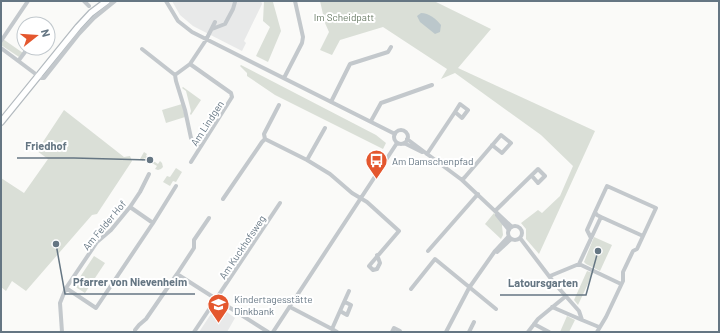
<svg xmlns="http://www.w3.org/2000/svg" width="720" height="333" viewBox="0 0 720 333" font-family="Barlow,sans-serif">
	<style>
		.built { fill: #e8e9e9 }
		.green { fill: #dadfd7 }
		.water { fill: #bbc7cb }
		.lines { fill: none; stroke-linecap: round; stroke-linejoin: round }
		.secondary-casing { stroke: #b3babf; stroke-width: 8 }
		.minor { stroke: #c3c8cc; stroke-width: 4 }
		.secondary { stroke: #fff; stroke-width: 5.5 }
		.labels { text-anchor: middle; stroke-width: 4; stroke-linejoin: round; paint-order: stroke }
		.park-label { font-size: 10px; fill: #687a64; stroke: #fff }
		.street-label { font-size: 10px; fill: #657683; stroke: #fff }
		.poi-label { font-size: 10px; fill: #657683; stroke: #fff; text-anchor: start }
		.leader { fill: none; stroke: #657683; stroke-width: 1.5 }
		.callout-dot { fill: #657683; stroke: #fff; stroke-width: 1.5 }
		.callout-label { font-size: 11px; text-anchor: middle; font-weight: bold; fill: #657683; stroke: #fff; stroke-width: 4; stroke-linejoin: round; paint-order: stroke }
	</style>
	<rect width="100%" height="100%" fill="#fafaf8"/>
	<path class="built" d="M172,1H261L262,4L244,41L246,43L242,51L193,26L180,15Z
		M220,307L235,318L227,332H199L215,308Z"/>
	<path class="green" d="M264,1H275L273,2L281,31L268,62L256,56L270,27L263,21Z
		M320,1H434L491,29L458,68L595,131L539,254L526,239V229L521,223L538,210L542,213L560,196L573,166L541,135L455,73L441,79L447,69L383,27L340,40L332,55L320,50L329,32L325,23Z
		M3,39L23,53L19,57L1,45Z
		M241,65L376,135L386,143L383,149L275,95L247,76V73L240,66Z
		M183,87L201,100L191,115L190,114L191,111L186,91L182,88Z
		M182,104L185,117L166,123L162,110Z
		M64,110L124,157L130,156L132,161L97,214L92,215L26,291L12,281L6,291L1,287V178L24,193L48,159L37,151Z
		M144,152L147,154L146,156L158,164L160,161L162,163L163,167L161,169L158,170L155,169L157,166L144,158L143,161L140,159Z
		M176,168L182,172L176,182L173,181L170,186L163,182L167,176L170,177Z
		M494,213L503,224L502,226L503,235L501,239L485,224Z
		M594,237L612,245L600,271L586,264L584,262Z
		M94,256L105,263L85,293L74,286Z
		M587,271L593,273L578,305L574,300Z
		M567,316L575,320L569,332H560Z"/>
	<path class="water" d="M421,13C429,13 436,19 441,25L440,32L435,34L420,22L417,16Z"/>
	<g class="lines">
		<defs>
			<path id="secondary" d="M1,122L78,27L91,13L107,1"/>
		</defs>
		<use href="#secondary" class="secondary-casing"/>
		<path class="minor" d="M84,1L89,6
			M166,1L178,21L192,32L395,134
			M212,29L225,24L233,9L235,2
			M1,41L28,1
			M1,48L41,78H44L78,35L94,18L115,1
			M142,49L175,75
			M19,60L28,48
			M190,64L231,93L232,97L191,162
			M175,75L176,81L185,110L191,138L194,143L199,147
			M175,75L190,64L206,40L215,22
			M284,78L302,43L303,37L295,1
			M331,102L350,64L388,52L391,47
			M371,121L381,103L432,85
			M394 137a7 7 0 1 1 14 0a7 7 0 1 1-14 0Z
			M265,139L264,134L279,105
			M407,139L462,180L512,227
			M404,143L422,152
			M427,154L455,112L462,118L468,110L460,104L455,112
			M307,160L325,128
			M462,180L465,177L501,135L511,143L502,153L492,145
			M223,199L262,142L265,139L307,160L330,174L352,193L367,202L399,231L369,266L373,270L377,269L380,263L377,255
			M130,207L153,223
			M495,211L538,169L545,176L538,183L532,176
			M497,215L509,230
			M601,217L643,236
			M508 233a7 7 0 1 1 14 0a7 7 0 1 1-14 0Z
			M520,238L555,284L579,311L582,320L599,327
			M591,238L587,230L595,212
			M428,251L478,194
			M497,252L511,239
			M579,264L621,284
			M177,274L268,332
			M550,276L579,264L601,217L597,215L595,212L607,186L656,208L637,249L633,251L623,272V281L606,317L597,332
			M66,288L96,308L153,223L176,186
			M411,289L435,259L496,309
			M345,302L351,305L347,315L340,311L349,291
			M290,307L332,329L340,311
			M552,307L582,320
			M534,324L549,332
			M332,329L337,332
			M135,330L139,325L146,319L177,274L194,248V240L209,218
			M62,332L60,303L66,288L97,242L111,230L130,207L140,192L149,174
			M194,332L280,203
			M273,332L397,143
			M392,332L394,328L400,331V332
			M446,332L469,288L495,251L508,237
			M469,332L474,322
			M528,332L538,319L566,296"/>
		<use href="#secondary" class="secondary"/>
	</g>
	<defs>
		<symbol id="bus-pin" viewBox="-11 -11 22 30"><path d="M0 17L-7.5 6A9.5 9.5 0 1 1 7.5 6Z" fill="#e4572e" stroke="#fff"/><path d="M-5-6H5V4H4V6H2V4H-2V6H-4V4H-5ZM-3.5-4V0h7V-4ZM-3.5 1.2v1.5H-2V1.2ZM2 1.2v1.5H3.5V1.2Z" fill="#fff"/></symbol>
		<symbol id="school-pin" viewBox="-11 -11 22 30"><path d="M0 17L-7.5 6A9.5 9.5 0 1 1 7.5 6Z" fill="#e4572e" stroke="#fff"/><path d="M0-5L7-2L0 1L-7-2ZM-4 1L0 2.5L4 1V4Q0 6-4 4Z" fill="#fff"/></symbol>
	</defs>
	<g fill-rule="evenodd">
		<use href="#bus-pin" x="364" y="148" width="25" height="34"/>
		<use href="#school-pin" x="206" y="292" width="25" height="34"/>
	</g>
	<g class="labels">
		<g class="park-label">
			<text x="344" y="21">Im Scheidpatt</text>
		</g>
		<g class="street-label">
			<text transform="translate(207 123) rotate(-57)" y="4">Am Lindgen</text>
			<text transform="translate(104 225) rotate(-50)" y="4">Am Felder Hof</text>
			<text transform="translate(242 247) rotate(-56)" y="4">Am Kuckhofsweg</text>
		</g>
		<g class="poi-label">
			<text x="392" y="165">Am Damschenpfad</text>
			<text x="234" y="303">Kindertagesstätte<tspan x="234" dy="12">Dinkbank</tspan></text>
		</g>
	</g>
	<path class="leader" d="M150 160L74 158H17M56 244L65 294H195M598 251L586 295H500"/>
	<g class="callout-dot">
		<circle cx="150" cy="160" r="4"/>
		<circle cx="56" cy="244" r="4"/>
		<circle cx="598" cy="251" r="4"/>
	</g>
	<g class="callout-label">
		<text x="46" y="150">Friedhof</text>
		<text x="130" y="286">Pfarrer von Nievenheim</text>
		<text x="543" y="287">Latoursgarten</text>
	</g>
	<rect width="720" height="333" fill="none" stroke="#657683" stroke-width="4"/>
	<g transform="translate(36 36) rotate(73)"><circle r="19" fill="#ffffff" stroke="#c1c8cd"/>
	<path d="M0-3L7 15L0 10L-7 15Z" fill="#e4572e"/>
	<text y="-6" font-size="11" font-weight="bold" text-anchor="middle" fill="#657683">N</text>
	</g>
</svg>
